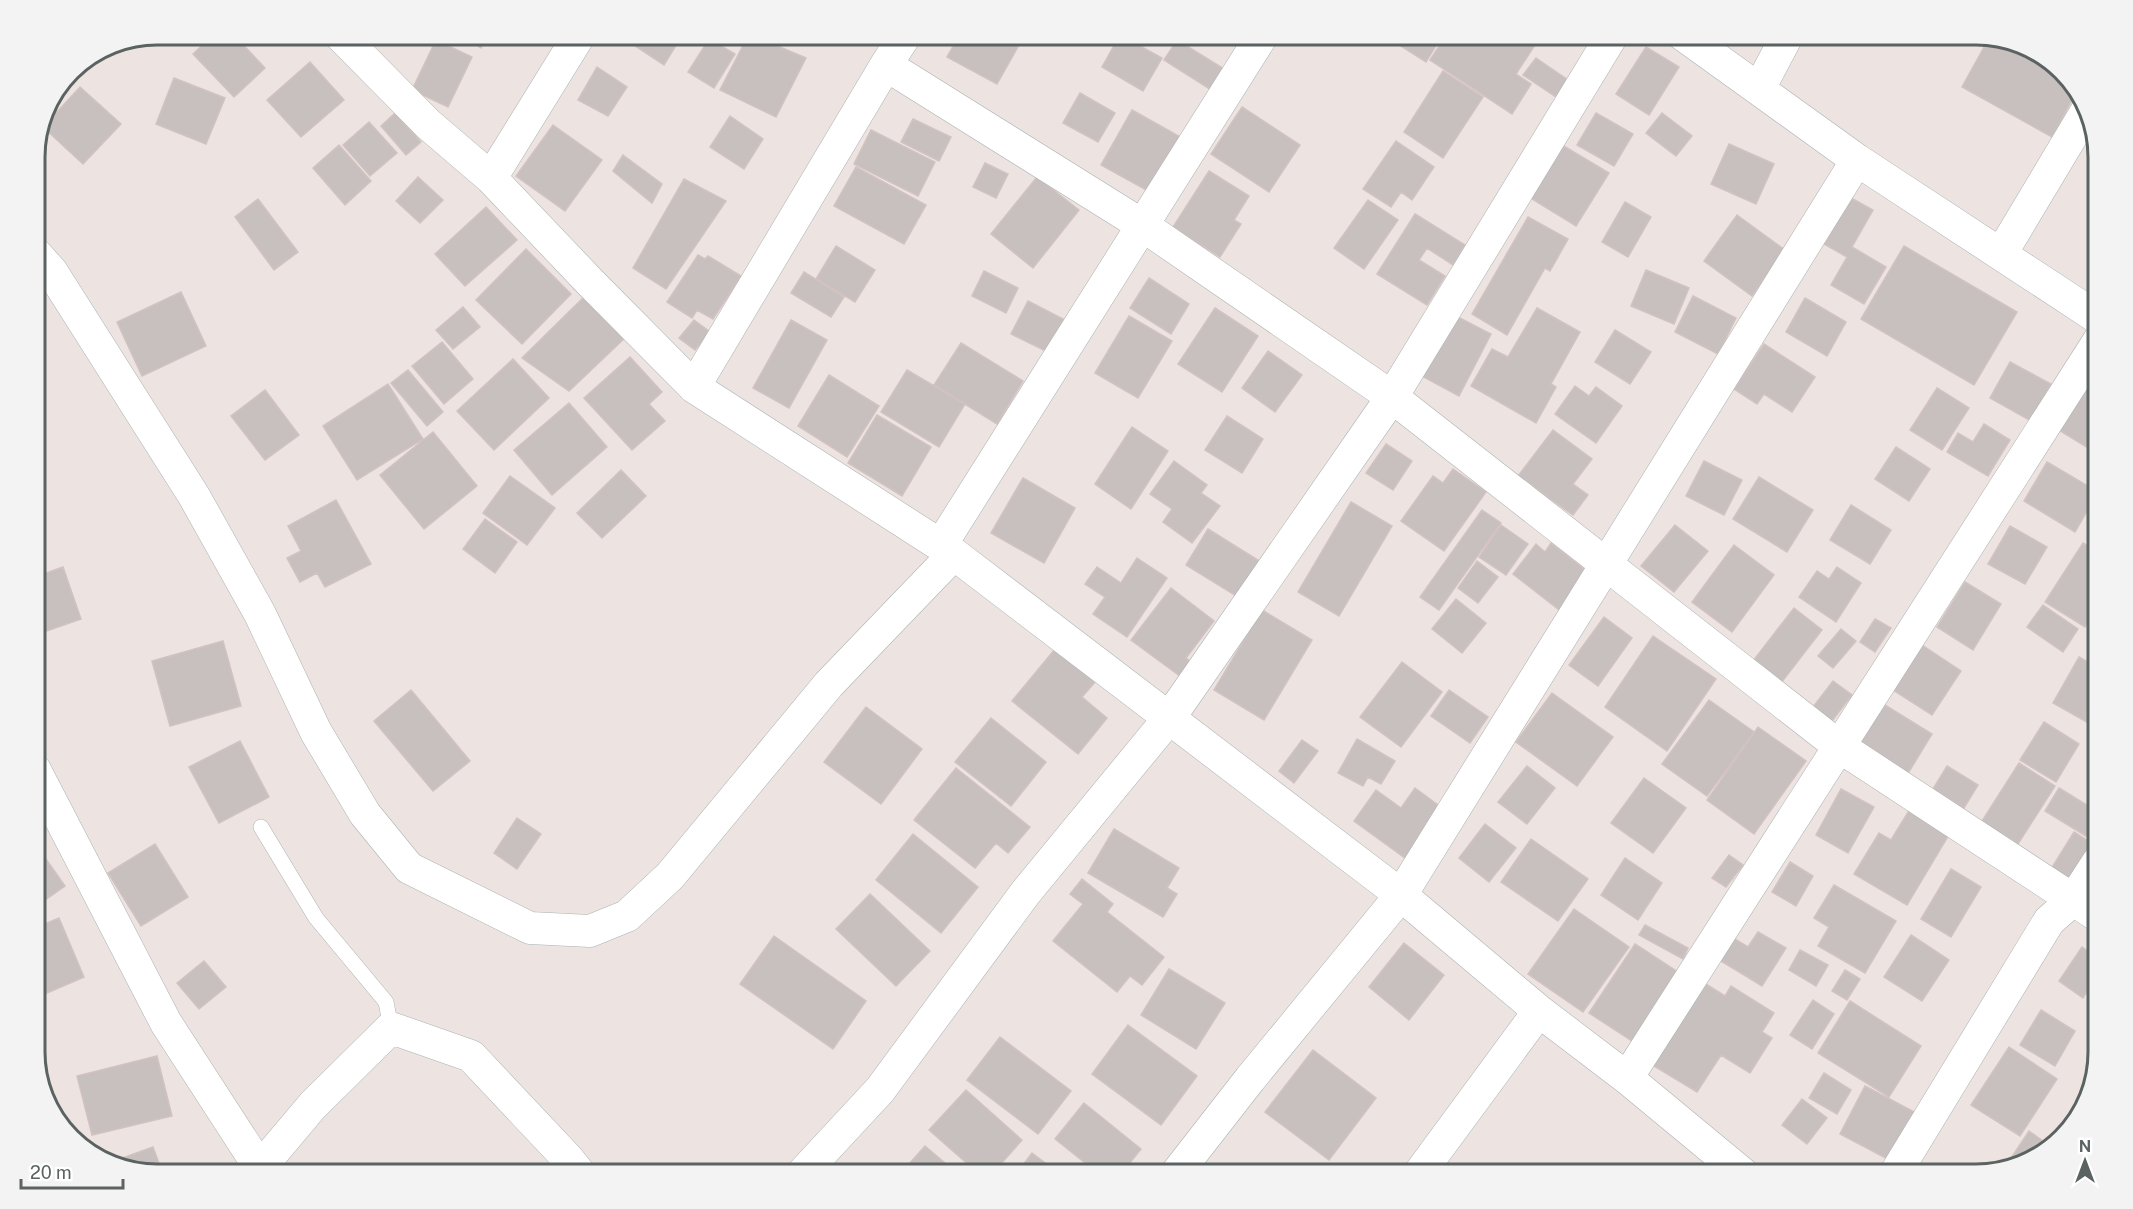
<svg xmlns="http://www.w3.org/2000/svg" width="2133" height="1209" viewBox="0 0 2133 1209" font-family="'Public Sans',sans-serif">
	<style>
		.building { fill: #c8c0bf; stroke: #d2c2c0; stroke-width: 1.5 }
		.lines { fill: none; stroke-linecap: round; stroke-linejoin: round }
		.lane-casing { stroke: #abb2b2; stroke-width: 16 }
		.street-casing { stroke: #abb2b2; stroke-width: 33 }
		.lane { stroke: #fff; stroke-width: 15 }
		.street { stroke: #fff; stroke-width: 32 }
		.rim { fill: none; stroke: #5a6362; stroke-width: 3 }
	</style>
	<rect width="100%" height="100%" fill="#ede4e2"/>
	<path class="building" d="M214,34H233L265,68L234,97L193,54Z
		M459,34H489L481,48Z
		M617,34H683L664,65Z
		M749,34L806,58L776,117L720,90Z
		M960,34H1000L1019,45L997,84L947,57Z
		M1382,34H1443L1426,62Z
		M1447,34H1520L1535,45L1516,74L1531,84L1512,114L1430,60Z
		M1120,35L1162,58L1143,91L1102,67Z
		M1989,38L2028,48L2043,57L2078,89L2052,137L1962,87Z
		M709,39L735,54L714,88L688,72Z
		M436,40L472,57L448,107L412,90Z
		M1177,40L1229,72L1216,93L1164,60Z
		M1646,47L1679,67L1649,115L1616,94Z
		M1536,58L1568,80L1556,97L1523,75Z
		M310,62L344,100L301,137L267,100Z
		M597,67L627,87L608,116L578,100Z
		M1443,71L1483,97L1443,158L1404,132Z
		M174,78L225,98L206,144L156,124Z
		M80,87L121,124L83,164L43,127Z
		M1080,93L1115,113L1098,142L1063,123Z
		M1242,107L1300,145L1269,192L1211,154Z
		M1132,110L1191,143L1159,197L1101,165Z
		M395,113L421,142L406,155L381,126Z
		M1596,113L1633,134L1614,166L1577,145Z
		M1662,113L1692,136L1676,156L1646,133Z
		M730,116L763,139L744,169L710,147Z
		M913,119L951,137L939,161L901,142Z
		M369,122L397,153L370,176L343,145Z
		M553,125L602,160L565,211L516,176Z
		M871,130L935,162L918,196L854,164Z
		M1396,141L1434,167L1412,200L1401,192L1391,207L1363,189Z
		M1729,144L1774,164L1756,204L1711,184Z
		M339,145L371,181L345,205L313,168Z
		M1562,145L1609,173L1576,226L1529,197Z
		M623,155L662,184L652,203L613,171Z
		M985,163L1008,174L996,198L973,187Z
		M856,167L926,205L904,244L834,206Z
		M1209,171L1249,196L1234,220L1241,224L1220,257L1173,227Z
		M418,177L443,200L420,223L396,201Z
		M1037,177L1079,210L1033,268L991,234Z
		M684,179L726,201L666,289L633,268Z
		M1851,198L1873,210L1852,247L1886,267L1864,304L1831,285L1847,257L1824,244Z
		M258,199L298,252L274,270L235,217Z
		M1368,200L1398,220L1364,269L1334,248Z
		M1625,202L1651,217L1628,257L1602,242Z
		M486,207L517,240L465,286L435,254Z
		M1415,214L1465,245L1453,265L1427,248L1419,260L1445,276L1427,305L1377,274Z
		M1737,215L1785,250L1752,296L1704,261Z
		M1528,217L1568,239L1550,271L1545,268L1507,335L1472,314Z
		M836,246L875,270L855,302L816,279Z
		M1904,246L2017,312L1974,385L1861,319Z
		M526,249L571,294L522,344L476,300Z
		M698,255L705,259L708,256L741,276L713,319L697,310L692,318L667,302Z
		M1646,270L1689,288L1674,324L1631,306Z
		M984,271L1018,288L1006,313L972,296Z
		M804,272L844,297L831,317L791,293Z
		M1149,278L1189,304L1171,334L1130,308Z
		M181,292L206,346L142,376L117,322Z
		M585,296L629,334L569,391L522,358Z
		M1693,296L1736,318L1718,354L1675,332Z
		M1805,298L1846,322L1827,356L1786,332Z
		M1028,301L1069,322L1052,354L1011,334Z
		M463,307L480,327L453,349L436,330Z
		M1215,308L1258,336L1222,392L1178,364Z
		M1537,308L1580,332L1551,384L1556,387L1536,423L1471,386L1492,349L1508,357Z
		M1450,313L1491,334L1459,396L1418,374Z
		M1129,316L1172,341L1138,398L1095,373Z
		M694,320L710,332L695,350L679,338Z
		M791,320L827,340L789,408L753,388Z
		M1615,330L1651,352L1630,384L1595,362Z
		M442,342L473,379L444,404L412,366Z
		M961,343L1023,381L997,424L934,385Z
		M1764,344L1815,377L1792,412L1764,394L1757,404L1734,389Z
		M1268,351L1302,375L1275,412L1242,388Z
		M630,357L662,392L649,404L665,421L632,450L584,398Z
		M513,359L549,398L494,450L457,411Z
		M2010,362L2051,384L2031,421L1990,398Z
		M408,370L443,412L427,426L391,383Z
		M907,370L965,404L939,447L881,412Z
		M829,375L879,406L847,457L798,426Z
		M2089,376L2098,382V454L2057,429Z
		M388,384L423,439L357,480L323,426Z
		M1575,386L1589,396L1596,387L1622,406L1596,443L1555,414Z
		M1937,388L1969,408L1942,450L1910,430Z
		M265,390L299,435L265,460L231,416Z
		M569,403L607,447L552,495L514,450Z
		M877,415L931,447L902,496L848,463Z
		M1227,416L1263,439L1242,473L1205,450Z
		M1984,424L2010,440L1988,476L1947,452L1958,433L1973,442Z
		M1132,427L1168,451L1131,509L1095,484Z
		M1553,430L1592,459L1573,484L1588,495L1573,515L1518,476Z
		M433,432L477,486L424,529L380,475Z
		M1386,444L1412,461L1393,490L1366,473Z
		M1896,447L1930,469L1909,501L1875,479Z
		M1174,461L1207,485L1201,493L1220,506L1192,543L1163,522L1172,509L1150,494Z
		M1704,461L1742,480L1724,515L1686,496Z
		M2047,462L2098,492L2075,532L2024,501Z
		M1453,469L1486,492L1444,551L1401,521L1433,476L1443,483Z
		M621,470L646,496L602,538L577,513Z
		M510,476L555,508L527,545L483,513Z
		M1759,477L1813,510L1787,552L1733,519Z
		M1023,478L1075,508L1044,563L991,533Z
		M336,500L371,564L325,587L317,573L300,582L287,558L301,551L288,526Z
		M1351,502L1392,526L1339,616L1298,592Z
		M1851,505L1891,530L1870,564L1830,540Z
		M1482,510L1501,523L1439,610L1420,597Z
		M485,519L517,542L495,573L463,549Z
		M1501,525L1528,544L1506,575L1479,557Z
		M1675,525L1708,551L1674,592L1641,566Z
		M2010,526L2047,547L2025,584L1988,564Z
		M1208,529L1261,562L1238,597L1186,565Z
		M1551,543L1592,575L1563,613L1513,574L1536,544L1545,552Z
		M2083,543L2098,552V606L2085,627L2045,602Z
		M1734,545L1774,575L1732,632L1692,602Z
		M1137,558L1167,578L1127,637L1093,614L1105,597L1085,584L1097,567L1121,583Z
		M1477,561L1498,577L1478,603L1458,588Z
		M63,567L81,619L35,635V577Z
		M1837,567L1861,583L1836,622L1799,597L1817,571L1829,579Z
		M1965,582L2001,604L1973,650L1937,627Z
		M1171,588L1214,621L1186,658L1199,668L1188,682L1131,640Z
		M1456,599L1486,623L1462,653L1432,629Z
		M2043,605L2078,629L2063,652L2027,627Z
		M1794,608L1822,630L1781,683L1753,661Z
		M1262,610L1312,640L1264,720L1214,690Z
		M1604,617L1632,638L1598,686L1569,665Z
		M1875,619L1891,628L1875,652L1860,642Z
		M1841,629L1856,641L1833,668L1818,656Z
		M1653,636L1716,679L1667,751L1605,707Z
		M223,641L241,706L170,726L152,661Z
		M1922,645L1961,671L1932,715L1893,690Z
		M1055,649L1095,682L1082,697L1107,718L1078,754L1012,701Z
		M2079,657L2098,668V714L2092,725L2053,703Z
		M1402,662L1442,692L1401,747L1360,717Z
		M1833,681L1852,695L1832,721L1813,707Z
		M411,690L470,761L433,791L374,721Z
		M1449,690L1488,717L1470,743L1431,716Z
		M1552,693L1613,737L1577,786L1516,742Z
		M1709,700L1754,732L1707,796L1662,764Z
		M1880,702L1932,734L1907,775L1854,743Z
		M866,707L922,749L881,804L824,762Z
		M991,718L1046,762L1011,806L955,762Z
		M2044,722L2079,744L2056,782L2020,760Z
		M1758,727L1806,761L1754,834L1707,800Z
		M1357,739L1395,761L1381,784L1368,777L1363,786L1338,773Z
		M1302,740L1318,751L1294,783L1279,771Z
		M240,741L269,797L219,823L189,767Z
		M2019,763L2055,786L2018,844L1982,821Z
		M1527,766L1555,788L1527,824L1498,802Z
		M1947,766L1978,785L1964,808L1933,789Z
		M956,768L1030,827L1008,853L996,843L975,868L914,820Z
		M1644,778L1686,808L1653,853L1611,823Z
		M1415,788L1446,811L1409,861L1354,821L1376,790L1401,808Z
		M2059,788L2098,812V834L2094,841L2045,811Z
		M1841,789L1874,807L1848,853L1816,835Z
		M1910,809L1950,833L1907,905L1854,874L1879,833L1891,840Z
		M517,818L541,834L517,869L494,853Z
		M1485,824L1516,848L1489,882L1459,858Z
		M1114,829L1179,868L1167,888L1177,894L1163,917L1088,873Z
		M2074,832L2096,846L2073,883L2051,869Z
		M913,834L978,887L941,933L876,880Z
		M1531,839L1588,879L1558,921L1501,882Z
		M155,844L188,897L141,926L108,873Z
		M41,852L65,886L35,907V857Z
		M1729,855L1743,865L1726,887L1712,878Z
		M1625,858L1662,883L1638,920L1601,895Z
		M1790,862L1813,876L1796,906L1772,892Z
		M1951,869L1981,887L1951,937L1921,919Z
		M1082,879L1113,904L1107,912L1164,957L1142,985L1130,976L1117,992L1053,941L1083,904L1070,894Z
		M1834,885L1896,921L1865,973L1818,946L1829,927L1814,918Z
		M870,894L930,951L896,986L836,929Z
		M1574,909L1629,947L1583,1012L1528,974Z
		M59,918L84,977L40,996L35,984V928Z
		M1645,925L1688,948L1683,959L1639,935Z
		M1758,932L1786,948L1762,986L1716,958L1730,936L1748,947Z
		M1911,935L1949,960L1922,1001L1884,977Z
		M774,936L866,1001L833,1049L740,984Z
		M1404,943L1444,975L1409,1020L1369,987Z
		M1635,944L1678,972L1632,1041L1589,1013Z
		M2082,947L2098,958V974L2083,998L2059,981Z
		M1800,950L1828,965L1816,986L1789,970Z
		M204,961L226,987L199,1009L177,983Z
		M1169,969L1225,1003L1196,1049L1141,1015Z
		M1845,970L1860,979L1847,1000L1832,991Z
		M1701,981L1725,996L1731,986L1774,1013L1762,1032L1772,1038L1750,1073L1721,1055L1697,1092L1649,1063Z
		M1813,1000L1834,1014L1812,1049L1790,1035Z
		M1850,1001L1921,1046L1889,1097L1818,1053Z
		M2041,1010L2075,1031L2055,1066L2020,1045Z
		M1128,1025L1197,1076L1161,1125L1092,1074Z
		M1000,1037L1071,1091L1038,1134L967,1080Z
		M2009,1047L2057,1079L2020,1136L1971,1105Z
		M1313,1050L1376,1098L1329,1160L1265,1112Z
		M157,1056L172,1116L92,1135L77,1076Z
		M1824,1073L1851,1090L1837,1114L1809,1098Z
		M1865,1086L1920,1115L1895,1163L1840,1134Z
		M966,1090L1022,1140L992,1174H979L929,1130Z
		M1802,1099L1827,1118L1807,1144L1782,1125Z
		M1084,1103L1141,1149L1121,1174H1099L1055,1139Z
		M2029,1131L2050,1146L2038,1158L2005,1167Z
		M925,1146L958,1174H900Z
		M153,1147L163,1174L111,1162Z
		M1032,1153L1060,1174H1016Z
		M1929,1164L1945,1174H1921Z
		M235,1166L237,1174H198Z"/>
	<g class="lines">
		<defs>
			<path id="lane" d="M261,827L316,918L386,1002L391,1028"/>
			<path id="street" d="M339,34L428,124L491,178L590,282L694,387L954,554L1401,895L1539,1011L1627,1078L1743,1174
				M1682,34L1857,160L2098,318
				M886,65L1142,225L1392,397L1840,747L2098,916
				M1759,89L1788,34
				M491,178L580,34
				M35,253L52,272L194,496L260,614L316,732L365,814L409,868L530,928L590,931L627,916L670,876L829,684L954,554
				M2001,254L2086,112
				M694,387L886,65L906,34
				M941,545L1263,34
				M35,770L166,1023L260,1168L267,1174
				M1627,1078L2098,342
				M260,1168L313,1105L391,1028L471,1056L568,1159L580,1174
				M802,1174L880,1090L1026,892L1170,717L1392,397L1613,34
				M1176,1174L1250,1079L1401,895L1857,160
				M1419,1174L1539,1011
				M1895,1174L2049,921L2074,899L2098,862"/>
		</defs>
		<use href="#lane" class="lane-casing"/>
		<use href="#street" class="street-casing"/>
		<use href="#lane" class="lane"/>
		<use href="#street" class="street"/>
	</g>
	<path d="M0 0H2133V1209H0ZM157 45H1976A112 112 0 0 1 2088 157V1052A112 112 0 0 1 1976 1164H157A112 112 0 0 1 45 1052V157A112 112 0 0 1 157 45Z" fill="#f2f3f2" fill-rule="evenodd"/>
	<path class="rim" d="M157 45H1976A112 112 0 0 1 2088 157V1052A112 112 0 0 1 1976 1164H157A112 112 0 0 1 45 1052V157A112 112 0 0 1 157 45Z"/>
	<g transform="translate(2085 1161)" stroke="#ffffff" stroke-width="4.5" paint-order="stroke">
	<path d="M0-4.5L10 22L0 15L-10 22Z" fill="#5a6362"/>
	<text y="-9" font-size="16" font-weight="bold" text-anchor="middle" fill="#5a6362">N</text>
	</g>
	<path d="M21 1179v9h102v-9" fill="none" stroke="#5a6362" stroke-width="3"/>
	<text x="30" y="1179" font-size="18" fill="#5a6362" stroke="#ffffff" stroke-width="4.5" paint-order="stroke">20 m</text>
</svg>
